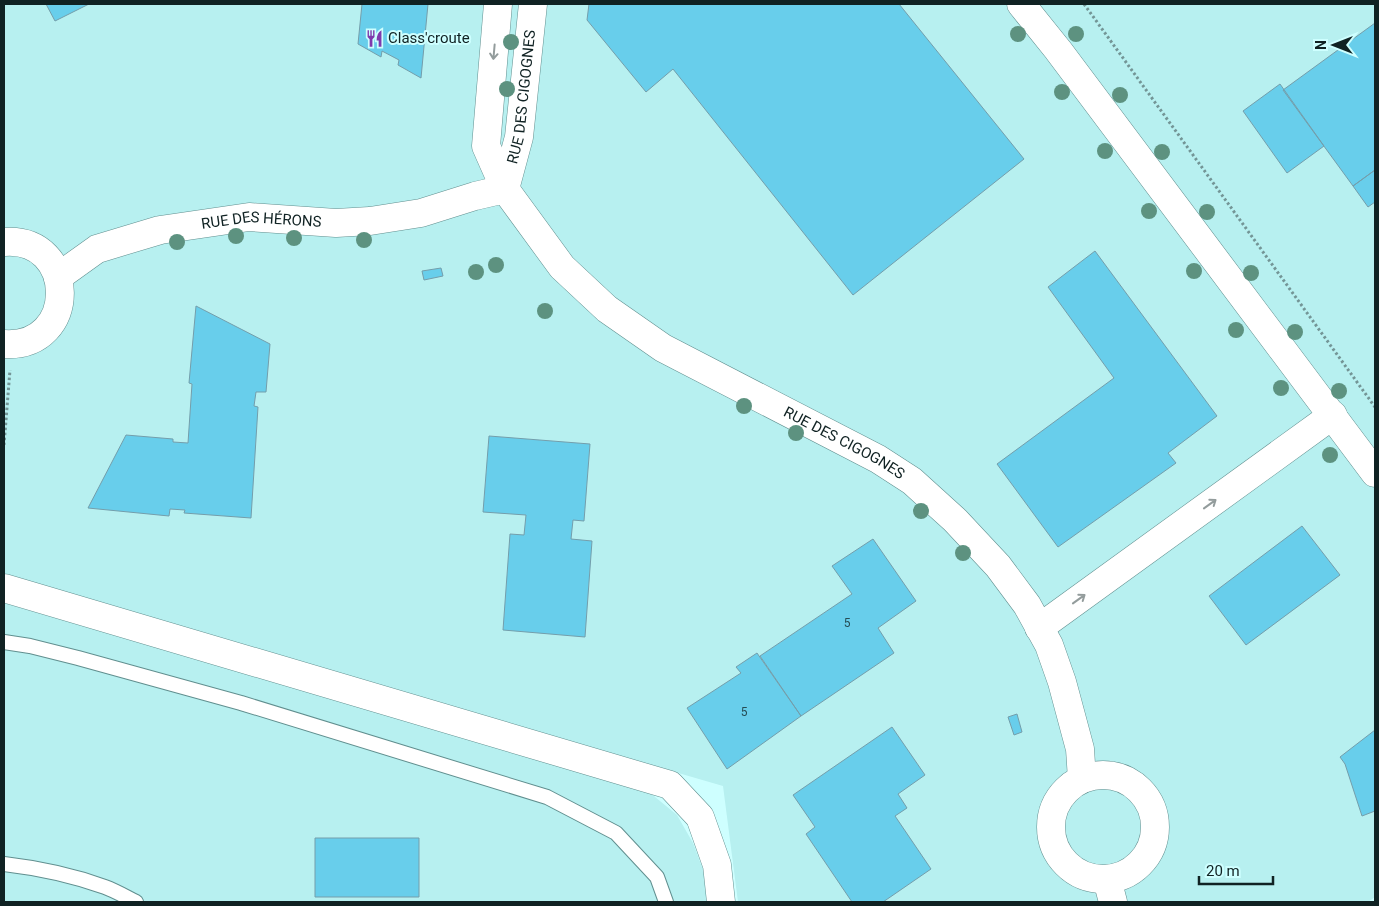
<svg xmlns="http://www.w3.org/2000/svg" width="1379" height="906" viewBox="0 0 1379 906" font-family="Roboto,sans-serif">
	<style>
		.built { fill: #b7f0f0 }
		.building { fill: #68ceeb; stroke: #749eab }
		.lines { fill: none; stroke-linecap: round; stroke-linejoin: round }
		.service-casing { stroke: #618f8f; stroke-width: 16 }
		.minor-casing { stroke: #618f8f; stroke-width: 29 }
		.secondary-casing { stroke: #618f8f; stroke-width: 29 }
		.path { stroke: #739596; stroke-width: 3; stroke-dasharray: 2.5 2.5; stroke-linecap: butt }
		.service { stroke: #fff; stroke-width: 14 }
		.minor { stroke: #fff; stroke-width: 28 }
		.secondary { stroke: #fff; stroke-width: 28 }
		.tree { fill: #5d9280 }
		.oneway { stroke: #939c9c }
		.labels { text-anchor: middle; stroke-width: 4; stroke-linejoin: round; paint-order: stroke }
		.number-label { font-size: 12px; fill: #264d55 }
		.poi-label { font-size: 15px; fill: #102223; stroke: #ceffff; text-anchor: start }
		.street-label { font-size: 15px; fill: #102223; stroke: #ceffff }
	</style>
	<rect width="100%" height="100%" fill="#ceffff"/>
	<path class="built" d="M4,4H1375V897L1368,902H738L723,786L4,577Z
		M4,603L649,792L677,815L693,843L705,875L708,902H4Z"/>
	<path class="building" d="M46,4H89L55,21Z
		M362,4H428L421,78L398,65L399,60L382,51L381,57L358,44Z
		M589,4H899L1024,159L853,295L673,69L646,92L587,20Z
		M1375,23V170L1353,186L1283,90Z
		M1280,84L1324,146L1287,173L1243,111Z
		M1375,170V202L1368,207L1353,186Z
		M1095,251L1217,416L1168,453L1176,463L1058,547L997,464L1114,378L1048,287Z
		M441,268L443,276L424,280L422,271Z
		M196,306L270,344L266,392H256L254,406L258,407L251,518L184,513L185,510L170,509L169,516L88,508L126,435L173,439V442L188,443L192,384L189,383Z
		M489,436L590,444L584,521L573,520L571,539L592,541L585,637L503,630L510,534L524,535L526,515L483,512Z
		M1302,526L1340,575L1246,645L1209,596Z
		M873,539L916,601L878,628L894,653L801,716L760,656L852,594L832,566Z
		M757,653L801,716L727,769L687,708L741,673L736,667Z
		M1017,714L1022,732L1014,735L1008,717Z
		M892,727L925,775L898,794L907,808L895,816L931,869L883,902H852L806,834L815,827L793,795Z
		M1375,730V811L1362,816L1345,764L1340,757Z
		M315,838H419V897H315Z"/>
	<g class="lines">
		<defs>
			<path id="service" d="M4,642L30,646L78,658L241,703L547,797L616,833L657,877L666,902
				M4,864C38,868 72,875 105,887C116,891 126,897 136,902"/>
			<g id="minor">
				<path d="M498,4L486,146L505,189"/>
				<path id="s1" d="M505,189L519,137L533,4"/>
				<path d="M4,242C78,236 79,349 4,344"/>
				<path id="s2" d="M58,277L97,249L160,230L249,217L336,223L370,221L421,213L475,196L505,189L562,267L607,309L663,348L878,459L912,481L955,520L998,566L1027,605L1049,645L1062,682L1080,749L1082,779"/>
				<path d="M4,588L670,785L700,817L717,865L721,902"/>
				<path d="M1039,628L1333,415"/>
				<circle cx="1103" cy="827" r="52"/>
				<path d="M1107,879L1113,902"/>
			</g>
			<path id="secondary" d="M1021,4L1058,50L1375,473"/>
		</defs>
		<use href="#service" class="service-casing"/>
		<use href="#minor" class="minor-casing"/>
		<use href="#secondary" class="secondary-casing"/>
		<path class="path" d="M1084,4L1375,407
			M4,445L10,370"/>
		<use href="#service" class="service"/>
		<use href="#minor" class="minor"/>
		<use href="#secondary" class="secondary"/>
	</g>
	<g class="tree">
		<circle cx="1018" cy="34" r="8"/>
		<circle cx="1076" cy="34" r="8"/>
		<circle cx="511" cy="42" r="8"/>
		<circle cx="507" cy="89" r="8"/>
		<circle cx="1062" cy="92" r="8"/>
		<circle cx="1120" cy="95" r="8"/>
		<circle cx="1105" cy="151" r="8"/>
		<circle cx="1162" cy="152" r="8"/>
		<circle cx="1149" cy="211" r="8"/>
		<circle cx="1207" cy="212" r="8"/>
		<circle cx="236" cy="236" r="8"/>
		<circle cx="294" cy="238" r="8"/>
		<circle cx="364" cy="240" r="8"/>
		<circle cx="177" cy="242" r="8"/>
		<circle cx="496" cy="265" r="8"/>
		<circle cx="1194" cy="271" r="8"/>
		<circle cx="476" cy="272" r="8"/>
		<circle cx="1251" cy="273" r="8"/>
		<circle cx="545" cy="311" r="8"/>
		<circle cx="1236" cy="330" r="8"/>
		<circle cx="1295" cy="332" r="8"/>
		<circle cx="1281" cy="388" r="8"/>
		<circle cx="1339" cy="391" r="8"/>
		<circle cx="744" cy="406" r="8"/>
		<circle cx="796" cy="433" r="8"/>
		<circle cx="1330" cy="455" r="8"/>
		<circle cx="921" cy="511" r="8"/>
		<circle cx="963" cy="553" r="8"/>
	</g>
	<defs><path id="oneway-shaft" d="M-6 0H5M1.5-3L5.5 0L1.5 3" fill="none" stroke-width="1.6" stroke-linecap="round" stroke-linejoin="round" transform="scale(1.25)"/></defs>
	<g class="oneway">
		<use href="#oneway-shaft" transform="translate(494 52) rotate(95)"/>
		<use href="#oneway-shaft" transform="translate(1210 504) rotate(-36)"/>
		<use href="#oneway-shaft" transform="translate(1079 599) rotate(-36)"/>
	</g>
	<defs>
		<symbol id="restaurant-bare" viewBox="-9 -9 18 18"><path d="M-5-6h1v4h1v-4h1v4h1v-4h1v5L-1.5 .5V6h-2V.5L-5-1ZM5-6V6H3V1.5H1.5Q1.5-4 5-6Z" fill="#7f3aad" stroke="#ceffff" stroke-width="2.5" paint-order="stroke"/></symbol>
	</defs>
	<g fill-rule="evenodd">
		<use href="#restaurant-bare" x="362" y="26" width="25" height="25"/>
	</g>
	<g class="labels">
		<g class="number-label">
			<text x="847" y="627">5</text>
			<text x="744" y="716">5</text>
		</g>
		<g class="poi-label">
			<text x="388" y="43">Class'croute</text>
		</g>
		<g class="street-label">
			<text dy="5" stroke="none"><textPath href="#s1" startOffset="94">RUE DES CIGOGNES</textPath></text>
			<text dy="5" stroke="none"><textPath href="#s2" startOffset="216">RUE DES HÉRONS</textPath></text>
			<text dy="5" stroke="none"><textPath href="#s2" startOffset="895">RUE DES CIGOGNES</textPath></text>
		</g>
	</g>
	<rect width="1379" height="906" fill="none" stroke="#102223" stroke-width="10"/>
	<g transform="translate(1334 45) rotate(270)" stroke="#ceffff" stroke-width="4" paint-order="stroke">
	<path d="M0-4L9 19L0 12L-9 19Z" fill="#102223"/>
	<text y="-8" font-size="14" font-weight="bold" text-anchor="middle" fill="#102223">N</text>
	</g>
	<path d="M1199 876v8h74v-8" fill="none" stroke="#102223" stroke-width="2.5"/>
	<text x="1206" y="876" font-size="15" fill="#102223" stroke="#ceffff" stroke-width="4" paint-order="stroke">20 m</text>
</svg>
